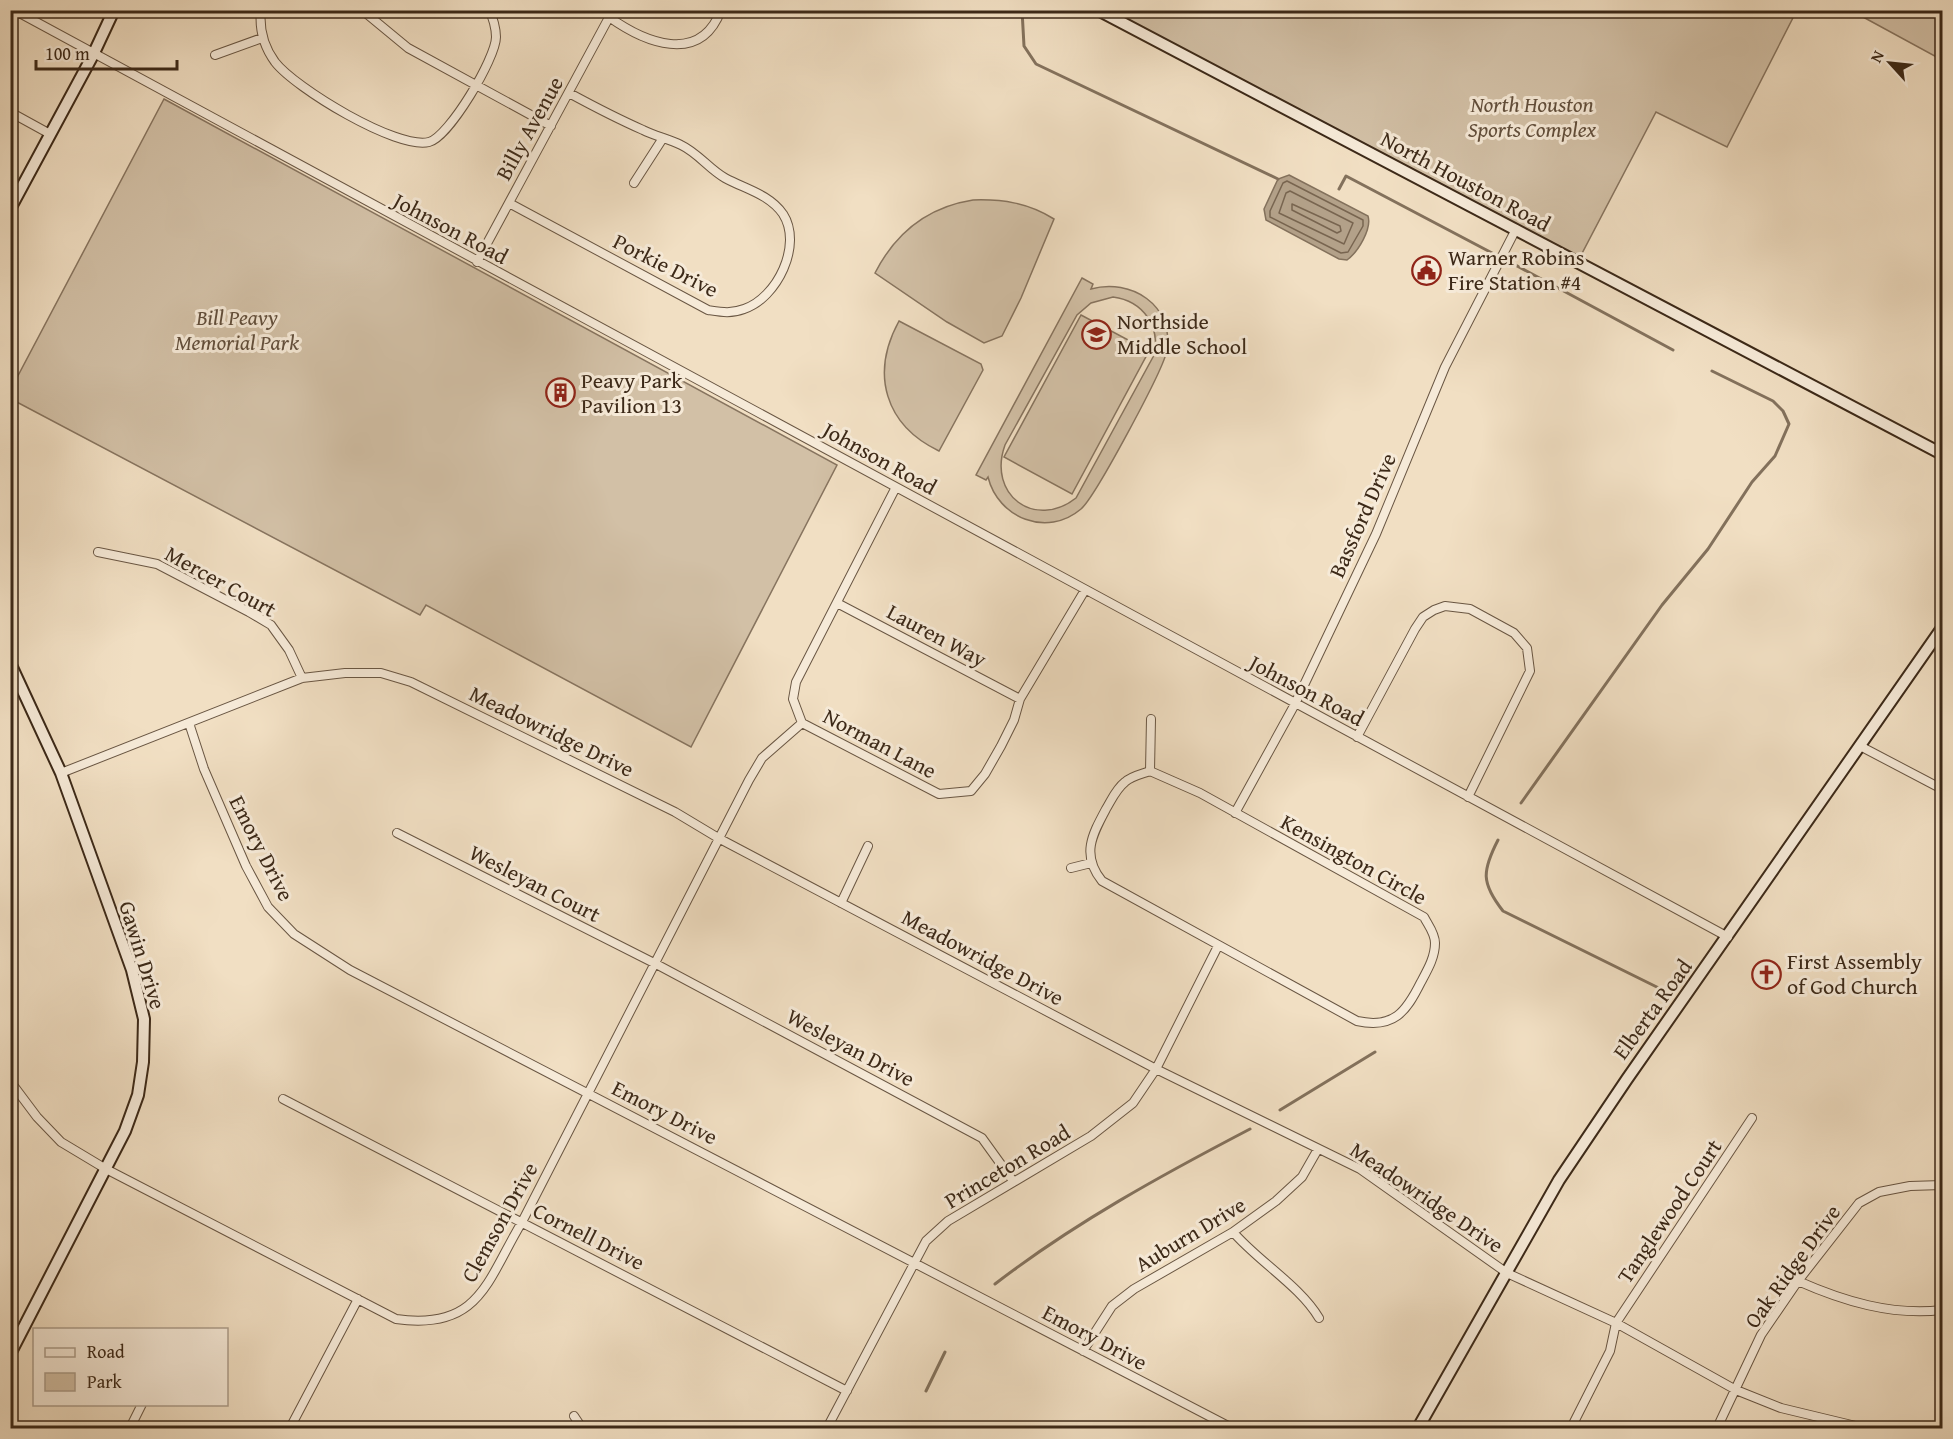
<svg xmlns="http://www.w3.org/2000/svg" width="1953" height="1439" viewBox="0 0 1953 1439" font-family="'Gentium Book Plus',serif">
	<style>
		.green { fill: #d2c0a6; stroke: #87745f; stroke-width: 1.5; fill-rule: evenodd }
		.water { fill: #b3a189; stroke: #83715c; stroke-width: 1.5 }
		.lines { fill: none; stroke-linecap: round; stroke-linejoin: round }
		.shore { stroke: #786550; stroke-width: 1.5 }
		.stream { stroke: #83715c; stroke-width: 3 }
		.street-casing { stroke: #695643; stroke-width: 10 }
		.secondary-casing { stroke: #3c2918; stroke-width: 14 }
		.street { stroke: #f6ead8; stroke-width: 8 }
		.secondary { stroke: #f6ead8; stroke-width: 10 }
		.labels { text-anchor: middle; stroke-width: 6; stroke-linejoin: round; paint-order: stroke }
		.park-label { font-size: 22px; font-style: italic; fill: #624f3c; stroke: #f6ead8 }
		.street-label { font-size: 22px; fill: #3c2918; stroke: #f6ead8 }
		.poi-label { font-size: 22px; fill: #3c2918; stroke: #f6ead8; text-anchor: start }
	</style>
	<rect width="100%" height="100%" fill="#f1dfc3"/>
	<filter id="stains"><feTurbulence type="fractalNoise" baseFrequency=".00333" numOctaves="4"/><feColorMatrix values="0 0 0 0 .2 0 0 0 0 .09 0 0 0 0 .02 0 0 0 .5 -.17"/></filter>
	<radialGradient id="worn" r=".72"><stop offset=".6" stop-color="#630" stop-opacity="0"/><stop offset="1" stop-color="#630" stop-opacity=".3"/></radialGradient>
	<path class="green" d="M1098,11H1806L1796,12L1727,147L1656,112L1578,261Z
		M1852,11H1942V60Z
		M164,99L837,465L691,747L426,605L420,615L11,399V389Z
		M973,200C1003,199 1028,203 1054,219L1021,298L1002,336L984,343L947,322L875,273C896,232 928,207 973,200Z
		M1082,278L1093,284L1091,289C1131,278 1174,305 1167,350C1164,369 1095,497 1081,509C1047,538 998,518 988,477L986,480L976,475ZM1113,297C1143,301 1162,327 1153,357L1076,498C1035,530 987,495 1005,445L1077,315L1091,303Z
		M1081,315L1149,351L1072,494L1004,457Z
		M899,321L981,364L983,370L939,451C885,425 870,374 899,321Z"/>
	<path class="water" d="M1289,175L1368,216C1372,229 1358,252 1347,260L1339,259L1266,220L1264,209L1278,179Z"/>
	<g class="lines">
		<path class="shore" d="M1287,181L1363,220V226L1348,252L1341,253L1270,217V211L1283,183Z
			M1290,191L1353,223L1344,244L1279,213L1286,193Z
			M1292,204L1340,226L1341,231L1337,233L1292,210Z"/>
		<path class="stream" d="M1022,10L1024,46L1036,64L1278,179
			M1339,189L1346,176L1494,254
			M1508,261L1673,350
			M1521,803L1662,605L1708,549L1752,482L1775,456L1789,424L1783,411L1773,401L1712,371
			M1498,840C1482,871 1481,883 1503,911L1673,995
			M1280,1110L1375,1052
			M995,1284C1074,1223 1162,1175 1250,1129
			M926,1391L945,1352"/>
		<defs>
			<path id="street" d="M14,10L1728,937
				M261,10C259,29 264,47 275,62C295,88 397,150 429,142C449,137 496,58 496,37C496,29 493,17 489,10
				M362,10L408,48L551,126
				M609,17C644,42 700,66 721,10
				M215,55L262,38
				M10,112L50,134
				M634,183L663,138
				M509,203L708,310C721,312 731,314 744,309C777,298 803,245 783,214C769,194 745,189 725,178C709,169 698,153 681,145C669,139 655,136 643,130C618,119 593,106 569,93
				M477,262L613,10
				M896,487L796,682L793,699L802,723L939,794L971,791L985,774L1001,746L1014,720L1020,699L1085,590
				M98,552L157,564L249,612L271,625L289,650L302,678
				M837,603L1020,699
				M189,723L204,769L246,866L268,907L294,934L350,970L1232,1428
				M1357,737L1415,629L1423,617L1434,610L1445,606L1470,609L1514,633L1527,648L1530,671L1468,797
				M1860,746L1942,789
				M1150,771L1200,793L1424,917C1428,925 1435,933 1435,943C1435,957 1428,969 1421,982C1406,1012 1394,1029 1357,1021L1102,881C1081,855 1092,835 1106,809C1112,799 1116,789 1125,782C1131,776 1142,774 1150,771Z
				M1150,771L1151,719
				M61,773L302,678L345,673H381L411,682L675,812L720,839L1156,1069L1360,1169L1507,1273L1616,1323L1736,1390L1781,1408L1864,1428
				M1235,813L1295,704L1376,534L1445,367L1516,229
				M397,833L656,964L982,1138L1013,1181
				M1071,868L1091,863
				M841,903L868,846
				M10,1081L37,1117L61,1142L106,1169L396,1319C480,1331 487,1280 522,1222L749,780L762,758L802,723
				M283,1099L847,1391
				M1233,1232C1259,1262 1300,1286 1319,1318
				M1798,1281C1843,1301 1892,1316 1942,1310
				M1083,1351L1112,1306L1134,1289L1233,1232L1276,1201L1302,1177L1318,1149
				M574,1416L582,1428
				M130,1428L142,1404
				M290,1428L358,1299
				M827,1428L926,1241L948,1221L1091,1136L1133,1103L1156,1069L1218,946
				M1571,1428L1610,1351L1616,1323L1752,1118
				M1717,1428L1761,1335L1798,1281L1859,1203L1879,1192L1910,1186L1942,1185"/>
			<path id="secondary" d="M1098,10L1942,454
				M10,209L93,55L114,10
				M10,663L61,773L132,970L144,1019L143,1062L138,1095L125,1131L10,1354
				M1418,1428L1559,1180L1627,1079L1942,628"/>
		</defs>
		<use href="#street" class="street-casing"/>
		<use href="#secondary" class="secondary-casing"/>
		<use href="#street" class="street"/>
		<use href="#secondary" class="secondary"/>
	</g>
	<defs>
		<symbol id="civic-ring" viewBox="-11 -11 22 22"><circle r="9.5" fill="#f6ead8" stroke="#8f2418" stroke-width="1.5"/><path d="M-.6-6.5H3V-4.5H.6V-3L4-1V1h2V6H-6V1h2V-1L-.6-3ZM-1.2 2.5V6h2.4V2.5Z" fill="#8f2418"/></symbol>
		<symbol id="school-ring" viewBox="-11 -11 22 22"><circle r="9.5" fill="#f6ead8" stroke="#8f2418" stroke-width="1.5"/><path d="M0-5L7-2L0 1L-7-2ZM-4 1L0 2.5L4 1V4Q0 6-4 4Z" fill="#8f2418"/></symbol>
		<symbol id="building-ring" viewBox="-11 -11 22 22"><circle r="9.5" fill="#f6ead8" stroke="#8f2418" stroke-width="1.5"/><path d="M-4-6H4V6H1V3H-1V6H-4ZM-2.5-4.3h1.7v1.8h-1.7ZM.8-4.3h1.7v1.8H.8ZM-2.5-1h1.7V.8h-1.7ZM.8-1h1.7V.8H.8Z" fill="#8f2418"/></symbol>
		<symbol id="church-ring" viewBox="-11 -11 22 22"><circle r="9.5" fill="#f6ead8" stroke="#8f2418" stroke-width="1.5"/><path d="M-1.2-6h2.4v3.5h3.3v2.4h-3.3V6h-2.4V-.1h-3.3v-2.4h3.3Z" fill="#8f2418"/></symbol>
	</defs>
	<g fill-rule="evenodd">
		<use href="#civic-ring" x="1410" y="254" width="33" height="33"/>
		<use href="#school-ring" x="1080" y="318" width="33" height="33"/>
		<use href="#building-ring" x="544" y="376" width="33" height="33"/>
		<use href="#church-ring" x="1750" y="958" width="33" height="33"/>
	</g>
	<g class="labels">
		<g class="park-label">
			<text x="1532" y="112">North Houston<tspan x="1532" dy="25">Sports Complex</tspan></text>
			<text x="237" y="325">Bill Peavy<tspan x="237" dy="25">Memorial Park</tspan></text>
		</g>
		<g class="street-label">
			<text transform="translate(529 128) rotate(-61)" y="8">Billy Avenue</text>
			<text transform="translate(1466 181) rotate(28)" y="8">North Houston Road</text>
			<text transform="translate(451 228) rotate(28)" y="8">Johnson Road</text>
			<text transform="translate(666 265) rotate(27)" y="8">Porkie Drive</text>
			<text transform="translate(880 458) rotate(29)" y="8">Johnson Road</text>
			<text transform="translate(1362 515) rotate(-66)" y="8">Bassford Drive</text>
			<text transform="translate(221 581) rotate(29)" y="8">Mercer Court</text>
			<text transform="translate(937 635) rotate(28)" y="8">Lauren Way</text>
			<text transform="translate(1307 690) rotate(28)" y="8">Johnson Road</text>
			<text transform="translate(552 731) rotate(26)" y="8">Meadowridge Drive</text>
			<text transform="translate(880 743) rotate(28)" y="8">Norman Lane</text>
			<text transform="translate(262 848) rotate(63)" y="8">Emory Drive</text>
			<text transform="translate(1354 859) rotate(29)" y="8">Kensington Circle</text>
			<text transform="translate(535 883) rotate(27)" y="8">Wesleyan Court</text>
			<text transform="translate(143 955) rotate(73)" y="8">Gawin Drive</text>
			<text transform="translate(983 957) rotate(28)" y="8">Meadowridge Drive</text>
			<text transform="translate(1652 1009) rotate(-54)" y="8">Elberta Road</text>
			<text transform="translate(851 1047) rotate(28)" y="8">Wesleyan Drive</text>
			<text transform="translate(665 1112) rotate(27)" y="8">Emory Drive</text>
			<text transform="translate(1007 1166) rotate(-31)" y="8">Princeton Road</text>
			<text transform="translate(1427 1197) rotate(34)" y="8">Meadowridge Drive</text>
			<text transform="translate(1669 1211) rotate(-56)" y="8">Tanglewood Court</text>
			<text transform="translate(499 1222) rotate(-61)" y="8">Clemson Drive</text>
			<text transform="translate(1190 1234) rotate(-31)" y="8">Auburn Drive</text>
			<text transform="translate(589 1236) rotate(27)" y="8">Cornell Drive</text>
			<text transform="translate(1792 1266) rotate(-54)" y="8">Oak Ridge Drive</text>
			<text transform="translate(1095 1337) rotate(28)" y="8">Emory Drive</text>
		</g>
		<g class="poi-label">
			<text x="1448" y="265">Warner Robins<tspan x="1448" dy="25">Fire Station #4</tspan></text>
			<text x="1117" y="329">Northside<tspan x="1117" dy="25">Middle School</tspan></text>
			<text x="581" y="388">Peavy Park<tspan x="581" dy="25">Pavilion 13</tspan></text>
			<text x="1787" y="969">First Assembly<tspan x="1787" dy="25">of God Church</tspan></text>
		</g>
	</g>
	<rect width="1953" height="1439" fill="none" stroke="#f1dfc3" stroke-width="36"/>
	<rect x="12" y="12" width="1929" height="1415" fill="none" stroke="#3c2918" stroke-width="3"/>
	<rect x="18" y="18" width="1917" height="1403" fill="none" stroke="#3c2918" stroke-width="1.5"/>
	<rect x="33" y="1328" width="195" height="78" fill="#f6ead8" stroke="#ac9d8b" stroke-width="1.5"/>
	<rect x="45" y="1348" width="30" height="9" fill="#f6ead8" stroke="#ac9d8b" stroke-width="1.5"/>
	<text x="87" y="1358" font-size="18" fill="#3c2918">Road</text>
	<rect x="45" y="1373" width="30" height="18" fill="#d2c0a6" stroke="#ac9d8b" stroke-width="1.5"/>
	<text x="87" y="1388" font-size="18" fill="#3c2918">Park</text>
	<g transform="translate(1890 63) rotate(297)" stroke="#f6ead8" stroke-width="4.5" paint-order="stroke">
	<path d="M0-4.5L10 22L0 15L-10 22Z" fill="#3c2918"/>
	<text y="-9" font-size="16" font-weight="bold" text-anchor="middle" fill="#3c2918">N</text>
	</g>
	<path d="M36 60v9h141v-9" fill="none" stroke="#3c2918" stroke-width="3"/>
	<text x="45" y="60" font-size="18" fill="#3c2918" stroke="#f6ead8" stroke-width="4.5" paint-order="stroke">100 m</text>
	<rect width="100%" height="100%" filter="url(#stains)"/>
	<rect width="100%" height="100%" fill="url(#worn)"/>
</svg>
